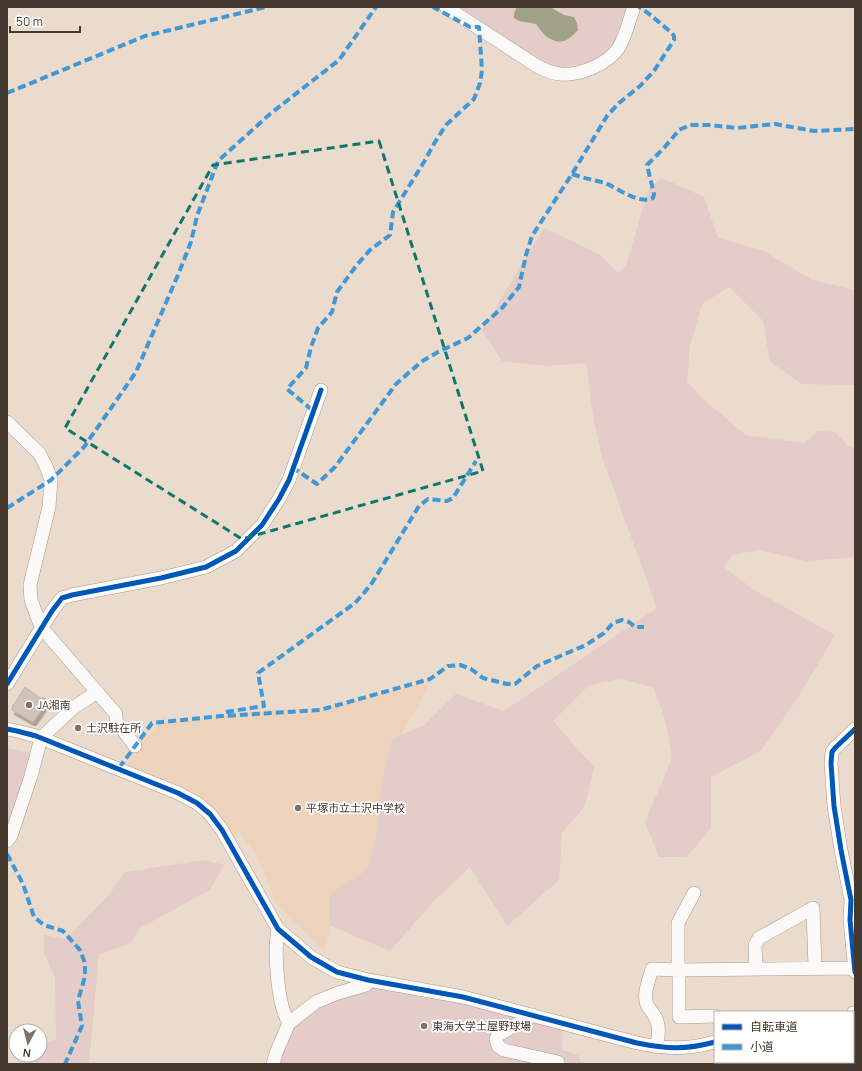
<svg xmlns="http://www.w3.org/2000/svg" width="862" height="1071" viewBox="0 0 862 1071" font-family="Manrope,'Noto Sans JP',sans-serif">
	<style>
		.built { fill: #eed3bc }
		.green { fill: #e4ccc9 }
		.water { fill: #9fa287 }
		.building { fill: #d1c2ba; stroke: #c3b4ad; filter: url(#shadow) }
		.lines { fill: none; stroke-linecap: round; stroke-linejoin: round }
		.minor-casing { stroke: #a5988e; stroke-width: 14 }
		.minor { stroke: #fcfaf8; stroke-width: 13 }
		.quiet { stroke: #4098d7; stroke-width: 4; stroke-dasharray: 8 4; stroke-linecap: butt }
		.cycleway-casing { stroke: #fff; stroke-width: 8 }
		.cycleway { stroke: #0057b8; stroke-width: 5 }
		.marked { fill: none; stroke: #0f766e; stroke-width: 3; stroke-dasharray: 8 5; stroke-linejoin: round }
		.poi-dot { fill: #7f7266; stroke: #fff; stroke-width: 1.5 }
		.labels { text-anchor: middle; stroke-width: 3.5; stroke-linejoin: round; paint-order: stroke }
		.poi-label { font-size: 11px; fill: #45392f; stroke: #fff; text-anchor: start }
	</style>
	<defs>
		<filter id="shadow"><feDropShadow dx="2.5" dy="4.5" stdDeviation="0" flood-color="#0004"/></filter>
	</defs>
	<rect width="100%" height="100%" fill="#ebdbcd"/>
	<path class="built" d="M426,683L428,688L392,750L381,867L335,897L325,952L277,905L258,858L239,832L232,835L224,823L194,792L128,766V762L136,748L150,733L160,724L170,722L251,712L287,709H321Z"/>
	<path class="green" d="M451,7H628L616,45L597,62L556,68L520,51Z
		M662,178L704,197L718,238L764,251L812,280L855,290V385L802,384L770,362L763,321L729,287L702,304L690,346L687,382L705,401L746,435L805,443L818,431L835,432L847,445L855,449V557L806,561L759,550L733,555L724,567L754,590L835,635L799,696L761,751L711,777V828L687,857H659L645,822L672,758L666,723L654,688L621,679L589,685L553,721L594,767L585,806L562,833L559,880L507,926L470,867L433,902L390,951L329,925V895L367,870L375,844L381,785L392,739L424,725L456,694L504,711L657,608L603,460L594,422L586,363L547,366L502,361L482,330L544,228L599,254L618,273L626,265L649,188Z
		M7,748L32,753L7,834Z
		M205,860L224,865L210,890L140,928L130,944L99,954L89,1064H17L21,1055H40V1046L56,1039L55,978L44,953V935L66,939L108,896L125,872Z
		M377,987L472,1005L563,1029L562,1050L578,1055L582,1064H277L295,1024L319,1006L339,996Z"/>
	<path class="water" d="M517,7H550L564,15L574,17L577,23L578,30C568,41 561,46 547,37C543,34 539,28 536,24L519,21L514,18V13Z"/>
	<path class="building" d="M25,687L40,698H45L46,701L45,705L33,722L12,710L13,705L15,703Z"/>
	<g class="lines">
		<defs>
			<path id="minor" d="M446,7L537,66C544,70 552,73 560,74C579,76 609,64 619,47C626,36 629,20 634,7
				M7,422L39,453L46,466L51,480L49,507L30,585L31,600L41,627L116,714V721L135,746
				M7,684L52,611L62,598L72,595L161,578L206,567L236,551L262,525L279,499L289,480L321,390
				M7,729L17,731L36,736L178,793L197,803L210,814L222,830L278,929L311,957L337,972L368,980L463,997L637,1043C667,1049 685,1050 715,1042
				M855,729L835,748L832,752L831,763L834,806L841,850L851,900L850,920L855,972
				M7,841L11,836L31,776L41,738L73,708L97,692
				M694,893L678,923V962L679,970V1017L715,1016
				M278,929C274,952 277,1004 289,1023
				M756,969L755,945L759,938L813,908L815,968
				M853,1013H855
				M533,1015L498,1035L496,1039L498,1046L504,1050L558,1062
				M657,1047C658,1040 659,1032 658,1025C657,1019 653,1013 649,1008C641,998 649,980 652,969L679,970L854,968
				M815,1062L818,1064
				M273,1064L276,1053L289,1023L316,1002L338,993L366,985L368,980"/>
		</defs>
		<use href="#minor" class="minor-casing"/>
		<use href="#minor" class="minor"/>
		<path class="quiet" d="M7,93L145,36L266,7
			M572,174C583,178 594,180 605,183C618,188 639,205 653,198L654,194L647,165L664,148L679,130L690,125H709L737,128L775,124L814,131L855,129
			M312,410L287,389L306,368L311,347L318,328L332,312L337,292L356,266L370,250L390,235L393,212L424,162L435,142L446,125L474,99L480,83L482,70L479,27H470L433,7
			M292,467L317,484L335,467L396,384L421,362L438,352L468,338L502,308L519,287L526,255L532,236L572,174L607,116L619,103L640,86L654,71L674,40V36L672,33L648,13L639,7
			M7,508L51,480L84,447L136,372L178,275L191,242L197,216L218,161L270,114L339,60L376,7
			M226,712L264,706L258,673L355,603L364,593L372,583L419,506L428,499L447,501L453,498L476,461
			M119,768L152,723L222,716L320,710L430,679L448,666L460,665L471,669L483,678L507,684H515L537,666L586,645L604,633L613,623L622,620L629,622L635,627H644
			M7,854L23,884L34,917L44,925L63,931L80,950L85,963V976L78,1001L82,1026L65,1064"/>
		<defs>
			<path id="cycleway" d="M7,684L52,611L62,598L72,595L161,578L206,567L236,551L262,525L279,499L289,480L321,390
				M7,729L17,731L36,736L178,793L197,803L210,814L222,830L278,929L311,957L337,972L368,980L463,997L637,1043C667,1049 685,1050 715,1042
				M855,729L835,748L832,752L831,763L834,806L841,850L851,900L850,920L855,972"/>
		</defs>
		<use href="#cycleway" class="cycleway-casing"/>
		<use href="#cycleway" class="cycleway"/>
	</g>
	<path class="marked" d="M379,141L483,471L242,539L65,428L213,165Z"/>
	<g class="poi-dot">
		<circle cx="29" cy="705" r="4"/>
		<circle cx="78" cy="728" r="4"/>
		<circle cx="298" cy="808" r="4"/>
		<circle cx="424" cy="1026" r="4"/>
	</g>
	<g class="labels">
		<g class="poi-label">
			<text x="37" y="709">JA湘南</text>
			<text x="86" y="732">土沢駐在所</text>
			<text x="306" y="812">平塚市立土沢中学校</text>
			<text x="432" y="1030">東海大学土屋野球場</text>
		</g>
	</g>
	<rect width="862" height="1071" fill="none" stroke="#45392f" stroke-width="16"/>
	<rect x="714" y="1011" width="140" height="52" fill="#ffffff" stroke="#b5b0ac"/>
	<rect x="722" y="1024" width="20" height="6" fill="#0057b8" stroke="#b5b0ac"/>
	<text x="750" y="1031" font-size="12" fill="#45392f">自転車道</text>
	<rect x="722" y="1044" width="20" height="6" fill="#4098d7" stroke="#b5b0ac"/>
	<text x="750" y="1051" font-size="12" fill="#45392f">小道</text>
	<g transform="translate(28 1043) rotate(187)"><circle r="19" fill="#ffffff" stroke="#b5b0ac"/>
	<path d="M0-3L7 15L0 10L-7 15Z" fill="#7f7266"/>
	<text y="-6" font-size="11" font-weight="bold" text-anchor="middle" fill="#45392f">N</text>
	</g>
	<path d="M10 26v6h70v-6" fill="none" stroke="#45392f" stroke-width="2"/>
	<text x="16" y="26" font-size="12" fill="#45392f" stroke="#ffffff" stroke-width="3" paint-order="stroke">50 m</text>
</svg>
